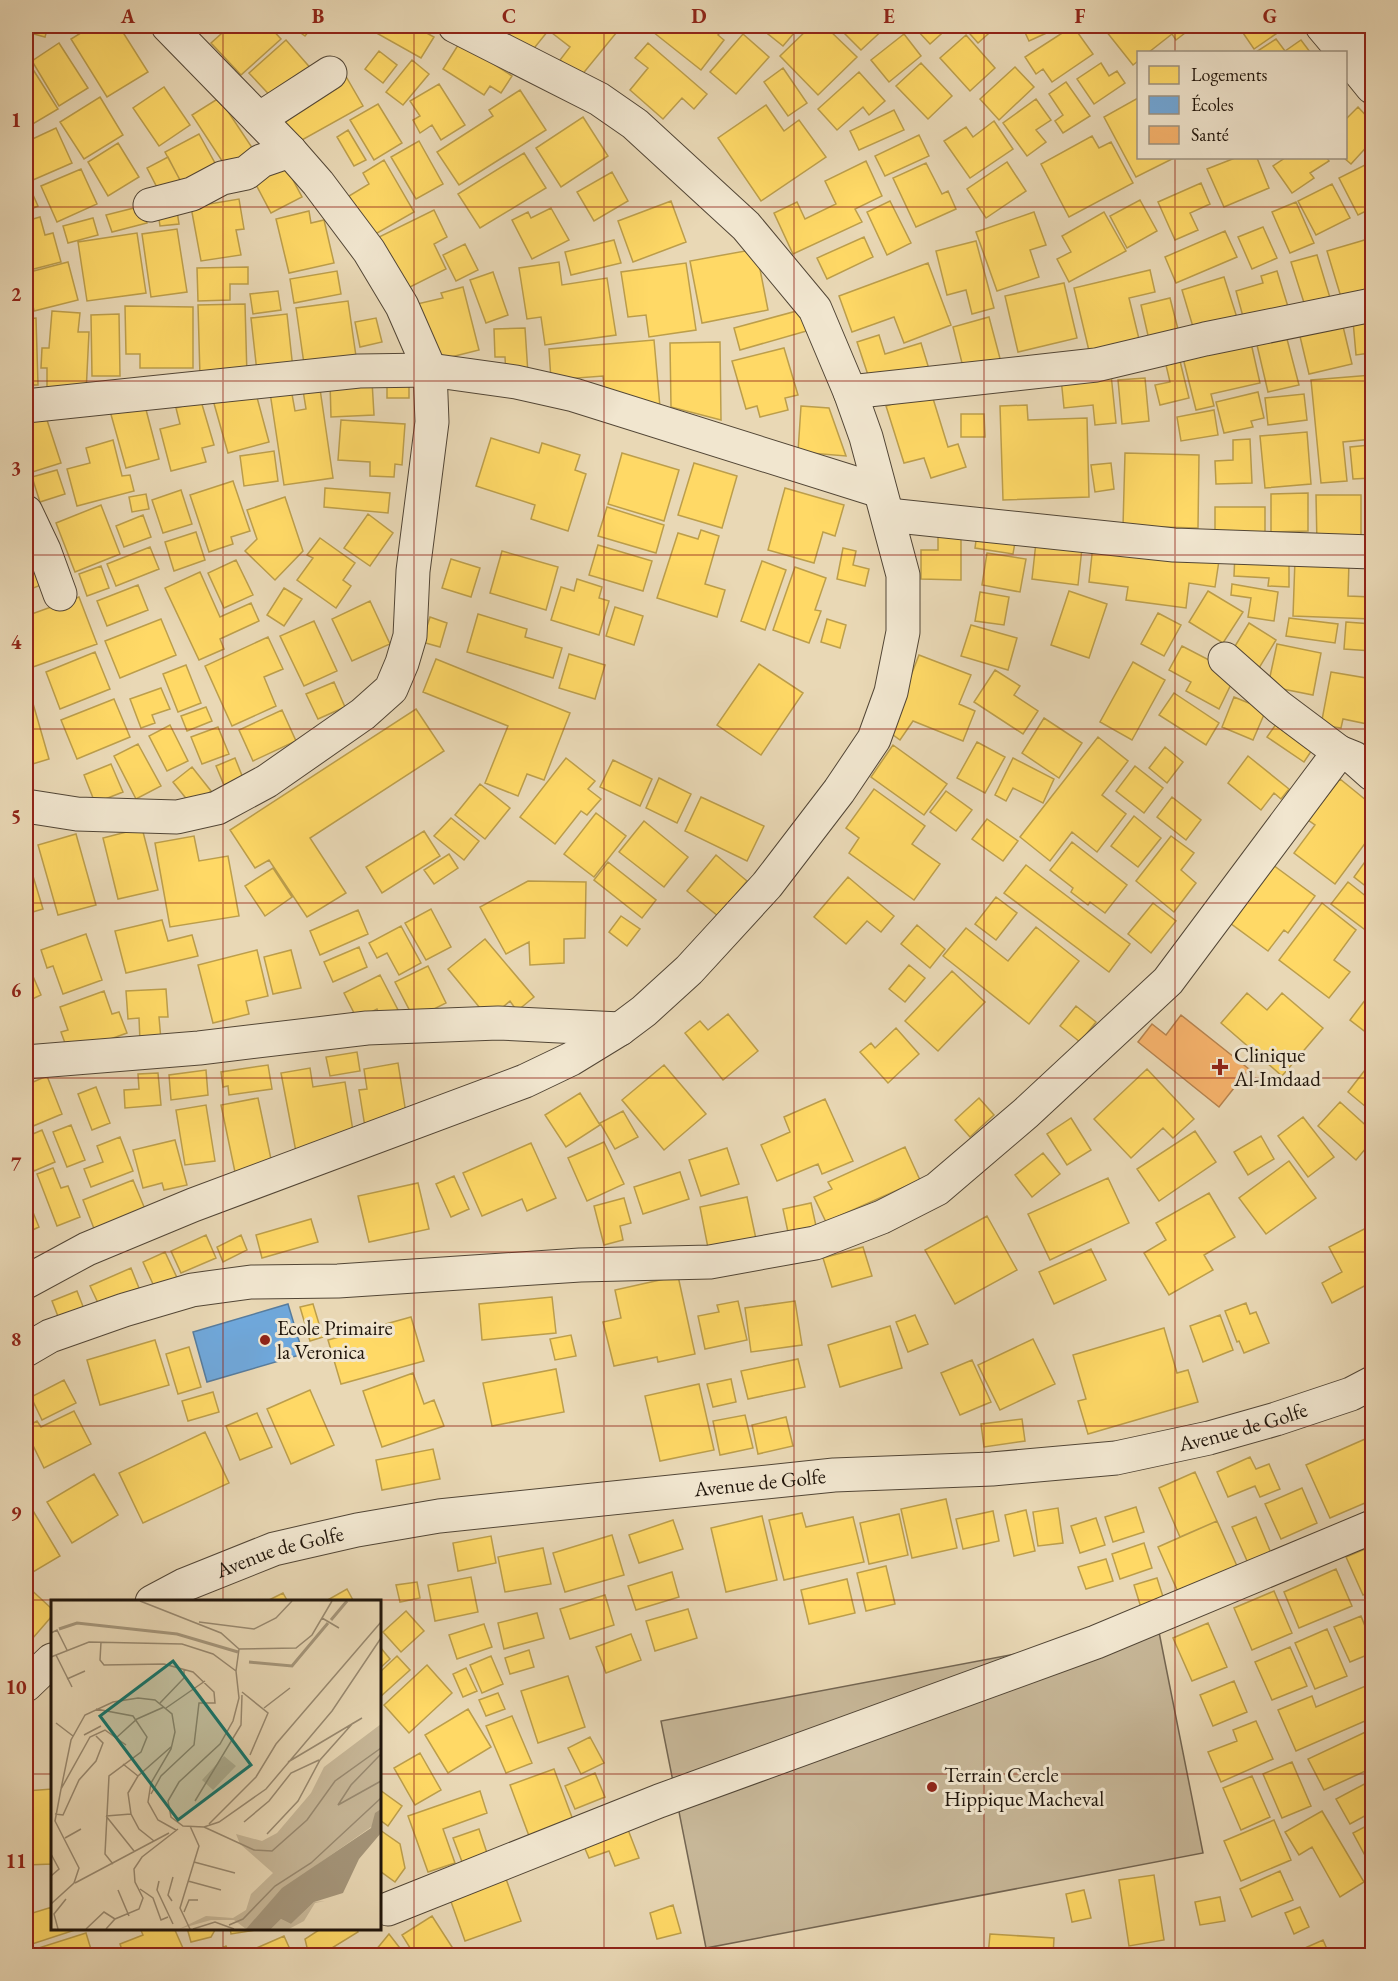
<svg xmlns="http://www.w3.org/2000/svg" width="1398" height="1981" viewBox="0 0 1398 1981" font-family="'EB Garamond',serif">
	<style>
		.green { fill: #c7b798; stroke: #746652; stroke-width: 1.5 }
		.homes { fill: #ffd966; stroke: #bc9e4b; stroke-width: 1.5 }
		.schools { fill: #6fa8dc; stroke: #577c9d; stroke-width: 1.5 }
		.health { fill: #f6b26b; stroke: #b6834e; stroke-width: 1.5 }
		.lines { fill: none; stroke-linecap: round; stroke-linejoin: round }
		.minor-casing { stroke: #524636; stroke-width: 35 }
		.minor { stroke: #f1e6cf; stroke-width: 33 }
		.grid { fill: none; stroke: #8f2418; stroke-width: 1.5; stroke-opacity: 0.55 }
		.poi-dot { fill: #8f2418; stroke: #f1e6cf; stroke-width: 2 }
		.labels { text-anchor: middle; stroke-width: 6; stroke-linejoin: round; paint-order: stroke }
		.poi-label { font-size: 21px; fill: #20150b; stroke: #f1e6cf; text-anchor: start }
		.street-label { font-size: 21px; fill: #20150b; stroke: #f1e6cf }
		.inset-river { fill: none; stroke: #a5967b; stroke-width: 3 }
		.inset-road { fill: none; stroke: #998a71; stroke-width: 1.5 }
		.view { fill: #0f766e; fill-opacity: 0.15; stroke: #0f766e; stroke-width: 3 }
		.inset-edge { fill: none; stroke: #20150b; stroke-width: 3 }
		.neatline { fill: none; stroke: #8f2418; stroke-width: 2 }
		.grid-label { font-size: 20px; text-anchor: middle; font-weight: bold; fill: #8f2418 }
	</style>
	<rect width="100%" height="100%" fill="#e9d8b5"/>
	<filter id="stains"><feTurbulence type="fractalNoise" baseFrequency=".00333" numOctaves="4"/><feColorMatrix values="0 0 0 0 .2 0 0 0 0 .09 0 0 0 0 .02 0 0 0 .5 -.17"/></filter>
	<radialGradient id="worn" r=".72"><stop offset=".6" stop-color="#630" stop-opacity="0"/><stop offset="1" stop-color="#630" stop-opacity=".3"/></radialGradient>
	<path class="green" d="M1158,1627L1203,1853L706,1948L661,1721Z"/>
	<path class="homes" d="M32,26H48L45,37L30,33Z
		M92,26H119L148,72L107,97L71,39Z
		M230,26H269L281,39L241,75L211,43Z
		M291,26H313L305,36Z
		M364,26H414L434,37L421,58Z
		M499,26H552L531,52Z
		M558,26H619L621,27L581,76L560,60L570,47L552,33Z
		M658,26H726L718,35L724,40L701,70L653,32Z
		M758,26H800L783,46Z
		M811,26H825L857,57L818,95L780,56Z
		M837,26H887L861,50Z
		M918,26H950L930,44L915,28Z
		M963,26H997L978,43Z
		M1022,26H1062L1029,41Z
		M1073,26L1093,54L1052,82L1043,69L1036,74L1025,57Z
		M1102,26H1194L1176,40L1172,34L1149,52H1138V61L1133,65Z
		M1249,26H1285L1286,27L1254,49L1241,30Z
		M743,34L769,57L736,94L710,72Z
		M904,34L921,56L889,82L871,60Z
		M966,35L995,68L970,91L940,58Z
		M1276,39L1285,51L1301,40L1310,52H1256Z
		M286,40L313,71L277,103L249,73Z
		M460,42L512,76L501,93L490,86L484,95L443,69Z
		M59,43L88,88L59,106L32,61Z
		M648,43L707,94L694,109L682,98L663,119L630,90L648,68L635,58Z
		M379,51L397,65L383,83L365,69Z
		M412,60L429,74L403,105L386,92Z
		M921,63L952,96L928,119L896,86Z
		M1101,63L1109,76L1117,71L1125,83L1094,104L1077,79Z
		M1015,67L1034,87L999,120L980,99Z
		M783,68L807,103L788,116L764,82Z
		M34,71L58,109L26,128V76Z
		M859,72L885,101L869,115L863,107L837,130L818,109Z
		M344,73L363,106L293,145L275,112Z
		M1066,82L1090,116L1063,133L1055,121L1063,115L1049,94Z
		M439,84L465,125L441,140L432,125L420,133L413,120L420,116L410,101Z
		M164,87L190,125L159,146L133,108Z
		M520,90L546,130L459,185L437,152L493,116L489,110Z
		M100,97L123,135L84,159L60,122Z
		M219,98L255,152L228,170L192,115Z
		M1138,98V158H1174L1136,177L1104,117Z
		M1036,99L1051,120L1036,130L1046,142L1027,156L1003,123Z
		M378,104L402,143L374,160L350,120Z
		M766,105L784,131L799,120L826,157L761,201L718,138Z
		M1358,107L1372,122V141L1351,164L1344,158L1346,119Z
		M894,110L904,130L859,150L850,131Z
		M583,117L608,156L561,187L536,148Z
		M994,121L1013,149L970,178L944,141L966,127L973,137Z
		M56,128L72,163L33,180L26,163V142Z
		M348,130L366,160L354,166L337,137Z
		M199,134L221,174L187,193L165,152Z
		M919,135L929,156L885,176L875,156Z
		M1092,136L1099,148L1111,142L1133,183L1069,217L1041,164Z
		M419,141L443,184L416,199L391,157Z
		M118,143L139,177L108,196L88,162Z
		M524,153L546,188L480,228L458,194Z
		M168,157L184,188L163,199L147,168Z
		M1235,158H1257L1269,188L1224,207L1207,169Z
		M1285,158H1327L1329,161L1310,173L1314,178L1292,193L1273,166Z
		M384,160L414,212L372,236L349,196L369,184L363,173Z
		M866,161L882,196L855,209L862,222L793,254L774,213L797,202L805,219L836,204L825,181Z
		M1007,162L1026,191L986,218L967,189Z
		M284,163L302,197L271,213L253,179Z
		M926,163L942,194L948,191L956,209L916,227L893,178Z
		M1369,163L1372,169V219L1368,210L1358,215L1339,178Z
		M81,169L97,204L57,222L41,186Z
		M612,172L628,201L594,221L577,192Z
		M26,179L38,206L26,211Z
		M1201,183L1210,204L1190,213L1198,230L1175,240L1158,202Z
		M1332,184L1350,218L1316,235L1298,201Z
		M239,199L244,229L236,230L241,255L201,261L191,207Z
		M1140,200L1157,231L1127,248L1110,216Z
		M671,201L686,242L633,262L618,221Z
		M890,201L911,243L887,255L867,212Z
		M1296,202L1314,243L1290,253L1272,212Z
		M176,204L179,224L160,226L157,206Z
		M142,206L147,223L112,232L106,215Z
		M551,208L569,240L532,259L512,220L528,212L531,218Z
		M434,210L447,237L434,244L446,269L406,289L375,239Z
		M309,211L311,223L324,220L334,263L289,273L276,219Z
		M1034,212L1046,245L1030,250L1039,277L997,291L976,232Z
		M1104,212L1126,251L1069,282L1057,259L1071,252L1062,236Z
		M40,217L45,235L53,233L61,262L26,271V221Z
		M93,218L98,235L68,243L63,226Z
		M1263,227L1277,258L1252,269L1238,237Z
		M177,229L187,292L151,297L142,234Z
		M1225,231L1237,257L1176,283L1165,257Z
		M137,233L146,293L87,301L78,242Z
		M864,237L873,257L827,279L817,258Z
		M1368,239L1372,255V299L1344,307L1327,251Z
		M614,240L621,263L571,275L565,252Z
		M976,241L994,308L972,314L966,290L947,295L936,251Z
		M465,244L478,270L456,281L443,255Z
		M756,249L768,310L702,323L690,261Z
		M1317,255L1331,301L1306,309L1291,262Z
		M68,262L78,300L34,311L26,273Z
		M559,262L562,285L607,278L616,335L545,345L541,317L527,319L519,268Z
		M686,263L696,330L649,337L646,315L628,317L621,272Z
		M928,263L951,325L904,343L894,317L852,332L839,296Z
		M248,267V284H230V300L198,301L197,268Z
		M1150,270L1155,292L1129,298L1140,343L1090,355L1074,288Z
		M337,271L341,294L294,303L290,279Z
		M1277,271L1289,310L1245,324L1236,291L1263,283L1261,276Z
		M493,272L508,315L486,323L470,280Z
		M1224,277L1239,324L1196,337L1182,290Z
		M1064,283L1077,338L1018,352L1005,296Z
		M463,287L479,350L431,362L417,304L443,298L441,293Z
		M278,291L281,310L253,314L250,294Z
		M1170,298L1180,337L1150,344L1141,305Z
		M348,301L357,363L305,371L296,308Z
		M245,304L247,376L200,377L198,305Z
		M125,306L193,307V368H140V354H126Z
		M804,309L810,330L740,350L734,328Z
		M52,311L80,313L78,332H89L86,393L47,391V368H41L42,348H49Z
		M119,314L120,376H92L91,315Z
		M287,314L293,369L257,372L251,318Z
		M989,317L1002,366L965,375L953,327Z
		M36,318L38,385H26V319Z
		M376,318L382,342L360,347L355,322Z
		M1341,318L1352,364L1309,374L1298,328Z
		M1372,318V367H1371L1370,353L1356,355L1353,321Z
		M525,328L528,374L506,375L505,357H495L494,329Z
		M879,335L885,354L921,343L929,369L872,387L857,342Z
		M1287,339L1299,385L1268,392L1257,345Z
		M654,340L660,407L605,394L603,376L551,380L549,349Z
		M720,342L721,420L671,407L670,343Z
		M1251,343L1260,383L1211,394L1214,406L1196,410L1183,358Z
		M784,348L798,395L785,398L788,410L760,417L757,406L746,409L732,361Z
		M1180,361L1189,398L1160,405L1155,385L1170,382L1166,365Z
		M1111,374L1116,423L1095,425L1093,405L1064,408L1061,378Z
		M1372,375V439L1343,442L1347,481L1321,483L1311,380Z
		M1145,378L1149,421L1122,424L1118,380Z
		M372,381L374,415L331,417L330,382Z
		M387,381L409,382V398H387Z
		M319,382L333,478L284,485L269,386L290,383L295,411L306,409L302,384Z
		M255,390L269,442L228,453L213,400Z
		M931,392L948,447L958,444L966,467L931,478L924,458L904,463L886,406Z
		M1258,392L1264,418L1251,421L1253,427L1224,433L1216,402Z
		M1304,394L1307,420L1268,425L1265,398Z
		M201,401L214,445L202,448L206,462L171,471L160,429L180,424L176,408Z
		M144,402L159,459L126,468L110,411Z
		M1027,405L1028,420L1087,418L1089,497L1003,500L1000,406Z
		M801,406L829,408L846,456L798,452Z
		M1214,410L1218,435L1181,441L1177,417Z
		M961,414H984L985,437H961Z
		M46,417L61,463L26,474V424Z
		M341,420L405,424L402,465L395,464L394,477L370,476V462L338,460Z
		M1307,432L1311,484L1265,488L1260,436Z
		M491,438L539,453L542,443L580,455L575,470L586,474L568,531L531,519L535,505L476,486Z
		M1250,439L1252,483L1216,484L1215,461L1233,460V440Z
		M113,440L122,476L130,475L134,491L77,506L67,469L90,463L86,448Z
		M1370,445L1372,478L1353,479L1350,447Z
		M274,451L278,481L244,486L240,456Z
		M622,453L679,470L664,521L608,504Z
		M1125,453L1199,455L1198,528L1123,526Z
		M694,463L737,476L722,528L678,515Z
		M1111,463L1114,489L1095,492L1091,465Z
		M57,470L65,494L40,502L32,477Z
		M233,481L250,531L231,537L233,544L209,552L190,495Z
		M325,488L390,493L388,513L324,507Z
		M785,488L844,505L835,536L823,532L814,563L768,550Z
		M181,490L192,524L163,533L152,500Z
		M1308,493V531L1271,532V494Z
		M146,494L149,509L132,512L129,497Z
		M1316,495H1361V544L1317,545Z
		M285,497L303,551L275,580L245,551L257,539L247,510Z
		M101,505L120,554L75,572L56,523Z
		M607,507L664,525L656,553L598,536Z
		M1215,507H1265V532L1215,540Z
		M368,514L393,533L370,566L344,548Z
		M143,515L151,537L124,547L116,526Z
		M701,530L719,536L705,584L725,590L717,617L657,598L678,533L698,539Z
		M1017,531L1013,554L975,548L977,533Z
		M196,532L205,560L174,571L165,542Z
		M938,532H961V580L921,579V550H938Z
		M320,538L355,563L343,580L351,586L336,608L297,580L313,558L307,555Z
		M26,539L51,581L26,591Z
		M1036,542L1082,548L1078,585L1032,579Z
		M598,545L652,561L643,591L589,575Z
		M1093,545L1220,554L1215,587L1189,583L1186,608L1126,600L1128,587L1089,582Z
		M150,547L159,569L116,586L107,564Z
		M843,548L856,551L853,565L869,569L865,586L837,579Z
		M502,551L558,567L546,610L490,593Z
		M987,553L1026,559L1020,592L982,585Z
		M1235,553L1289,555V587L1268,586L1269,578L1234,576Z
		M451,559L480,568L471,597L442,588Z
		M1295,559L1349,562L1348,596L1372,597V619L1293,616Z
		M236,560L253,595L224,608L208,573Z
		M762,561L786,570L765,630L741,621Z
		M101,566L109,588L87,596L79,574Z
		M795,567L826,578L815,610L821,611L809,643L773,630Z
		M200,572L220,617L251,603L259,621L220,639L224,649L199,660L165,588Z
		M577,579L602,587L599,598L609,601L599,635L551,620L561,587L574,591Z
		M1232,584L1278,592L1274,621L1248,617L1251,598L1231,595Z
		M138,585L148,610L107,626L97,601Z
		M284,588L302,599L284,626L267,615Z
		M1069,591L1107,604L1089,658L1051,645Z
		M1208,591L1243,612L1223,643L1189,622Z
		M980,592L1009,597L1004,625L975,621Z
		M79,597L97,644L33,667L26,647V616Z
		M370,601L390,644L352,661L332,619Z
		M615,607L643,616L634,645L606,636Z
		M1158,613L1181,625L1164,656L1141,644Z
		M478,614L527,629L525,637L562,648L553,678L467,652Z
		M430,617L447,623L440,647L422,642Z
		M1289,618L1338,624L1335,643L1286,636Z
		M161,619L176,655L120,678L105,641Z
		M827,619L846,625L840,648L821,642Z
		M314,621L337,671L304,686L280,636Z
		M1346,622L1372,624V651L1344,649Z
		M1249,623L1276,640L1256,673L1229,656Z
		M971,625L1017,638L1008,670L961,656Z
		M268,637L283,669L264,677L276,706L232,726L205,666Z
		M1277,644L1321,653L1313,695L1268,686Z
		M1182,646L1236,674L1219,709L1186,691L1191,682L1169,670Z
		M95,652L110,689L60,709L46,672Z
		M569,654L605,665L595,699L559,688Z
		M919,655L971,675L959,704L975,711L963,741L913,721L900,740L885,729L896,714Z
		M436,659L570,713L544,780L527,774L518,796L485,783L508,726L423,692Z
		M1133,662L1165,680L1132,740L1100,722Z
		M759,664L803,693L761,755L717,725Z
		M186,665L201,703L178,712L163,674Z
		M995,670L1020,686L1014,695L1038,711L1023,734L974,702Z
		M1331,672L1372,679V725L1343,719L1341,728L1321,725Z
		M334,682L345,707L318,719L306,694Z
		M161,688L170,709L152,715L155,723L141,728L130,699Z
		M1174,693L1219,723L1206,745L1159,715Z
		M1234,697L1266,710L1253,740L1222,727Z
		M114,699L130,737L77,759L61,720Z
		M32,700L49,759L26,766V702Z
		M206,707L212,721L187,731L181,716Z
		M416,709L444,751L310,838L346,893L307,917L269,860L255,868L230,830Z
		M282,710L296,741L253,761L239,730Z
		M1044,718L1082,743L1059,778L1022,753Z
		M1279,720L1316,744L1304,762L1267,737Z
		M170,725L188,761L167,771L149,736Z
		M218,727L229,754L202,764L191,737Z
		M1098,737L1128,761L1102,795L1126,814L1097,852L1072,832L1050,861L1020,837Z
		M977,742L1005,757L985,793L957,778Z
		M138,744L161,786L136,799L114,756Z
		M893,745L947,784L924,815L871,777Z
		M1165,747L1183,762L1167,783L1149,768Z
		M1248,756L1289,789L1281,799L1274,793L1261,810L1228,783Z
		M235,758L243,778L224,785L216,766Z
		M566,758L595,781L588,789L601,799L587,815L581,811L555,844L520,817Z
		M1013,758L1054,779L1043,803L1013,788L1006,801L995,795Z
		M613,760L652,779L640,806L600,787Z
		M111,764L123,792L95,803L84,775Z
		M1135,766L1163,788L1144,813L1116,791Z
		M192,767L211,791L192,806L173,782Z
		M659,778L691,794L677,823L646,808Z
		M1340,779L1372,805V834L1335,884L1294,853L1315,825L1308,820Z
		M480,784L510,808L485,839L455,815Z
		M874,789L925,826L912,844L940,864L914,900L849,853L859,838L846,828Z
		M946,791L972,810L956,831L930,812Z
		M701,797L764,826L747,861L685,831Z
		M1172,797L1201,820L1186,840L1157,817Z
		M596,813L626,836L594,877L564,854Z
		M1134,816L1161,838L1138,867L1111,846Z
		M451,818L479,841L464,860L434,836Z
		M987,819L1018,841L1003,861L972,839Z
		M644,821L688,857L664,887L619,852Z
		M142,828L158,890L118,899L103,838Z
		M424,831L440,856L382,893L366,867Z
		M76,834L96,905L58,915L38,845Z
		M194,836L199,861L228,856L239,916L170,927L155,843Z
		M1171,836L1194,853L1181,870L1196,883L1174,912L1136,881Z
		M1072,842L1127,885L1105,913L1090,902L1088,905L1071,892L1073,888L1050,870Z
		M1372,852V891L1354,877Z
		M26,853L43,909L26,914Z
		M449,854L458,868L434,884L424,870Z
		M716,855L747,881L718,916L687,891Z
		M608,862L656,900L642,918L594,880Z
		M1026,865L1130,944L1109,972L1004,893Z
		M1273,865L1315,896L1288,933L1284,930L1268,951L1230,923Z
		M273,868L292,897L265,916L245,886Z
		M848,877L894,916L881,932L867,921L846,944L814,917Z
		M528,881L586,882L585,938L564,939V963L530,965L529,942L506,954L480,907Z
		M1348,882L1372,901V935L1331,904Z
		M996,897L1017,913L996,940L975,924Z
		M1153,903L1176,921L1151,953L1128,934Z
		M1322,903L1356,930L1334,960L1350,972L1329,998L1279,960Z
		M431,909L451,947L426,960L405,923Z
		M358,910L368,934L320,955L310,931Z
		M621,916L640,929L627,946L609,932Z
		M162,920L168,941L192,935L198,956L126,973L115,931Z
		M917,925L945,949L930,968L901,944Z
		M401,926L421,963L399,975L387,953L377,958L369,943Z
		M1036,927L1079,961L1029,1024L943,956L966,928L1008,961Z
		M86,934L102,980L63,994L53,966L47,968L41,950Z
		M485,939L534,997L517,1011L510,1001L489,1019L448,969Z
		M359,947L367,967L333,982L324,962Z
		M257,950L268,996L246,1001L249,1014L213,1023L198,965Z
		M291,950L301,988L273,994L264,957Z
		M26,960L41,995L26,1002Z
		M909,965L925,978L905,1002L889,989Z
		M428,966L446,1003L414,1019L395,982Z
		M952,971L985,1002L938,1051L905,1021Z
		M380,975L398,1010L381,1018L377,1009L357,1019L344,993Z
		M166,989L168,1017H159L161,1040L140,1041L139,1018L128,1019L126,991Z
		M104,991L112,1014L119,1012L127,1033L69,1054L61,1032L68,1030L60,1007Z
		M1372,991V1037L1350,1020Z
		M1247,993L1267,1010L1282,993L1323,1028L1282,1076L1221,1023Z
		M1076,1006L1096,1022L1080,1042L1060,1026Z
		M728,1014L758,1051L723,1080L685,1033L700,1021L708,1030Z
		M896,1028L919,1054L888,1083L860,1052L871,1043L875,1048Z
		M357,1052L360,1071L330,1076L326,1057Z
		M1372,1061V1112L1348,1092Z
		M398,1063L407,1120L365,1127L359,1090L367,1089L364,1069Z
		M268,1065L272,1089L229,1095L228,1086L223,1087L221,1072Z
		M664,1065L706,1114L664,1150L622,1100Z
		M310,1068L313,1087L345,1082L355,1143L296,1152L281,1073Z
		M1147,1069L1194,1119L1173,1138L1163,1128L1131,1158L1094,1119Z
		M206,1070L208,1095L171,1100L169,1075Z
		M158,1073L161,1105L125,1108L124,1090L139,1089L138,1074Z
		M47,1076L62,1114L26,1129V1085Z
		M96,1087L110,1123L92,1130L78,1094Z
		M580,1093L600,1125L566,1147L545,1115Z
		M258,1098L272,1164L235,1172L221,1105Z
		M979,1098L994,1115L970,1137L955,1120Z
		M825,1099L853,1161L822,1174L818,1164L777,1181L761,1145L790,1132L784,1117Z
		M1340,1102L1372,1131V1141L1356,1160L1318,1126Z
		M206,1105L215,1161L185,1165L176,1110Z
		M623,1111L638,1137L615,1149L600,1123Z
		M1303,1117L1334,1157L1308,1177L1278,1136Z
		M1071,1118L1091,1150L1067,1165L1047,1134Z
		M71,1125L85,1160L67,1167L53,1132Z
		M42,1130L55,1162L34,1171L26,1150V1137Z
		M1195,1131L1216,1162L1159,1201L1137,1169Z
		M1261,1136L1274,1159L1248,1175L1234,1152Z
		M120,1137L133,1171L91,1187L84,1169L103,1162L97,1146Z
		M175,1140L187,1185L164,1190L162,1183L143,1188L133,1150Z
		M604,1142L624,1184L587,1201L568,1158Z
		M531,1143L556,1198L527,1211L522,1199L482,1216L463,1173Z
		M905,1147L920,1180L826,1222L814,1197L832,1189L828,1182Z
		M727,1148L739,1184L701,1196L689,1160Z
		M1043,1153L1060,1174L1032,1197L1015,1175Z
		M1289,1161L1316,1198L1266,1234L1239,1198Z
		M53,1168L61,1188L68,1186L80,1217L57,1226L37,1174Z
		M680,1172L689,1199L643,1214L634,1187Z
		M454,1176L469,1209L451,1217L436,1184Z
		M1108,1178L1129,1223L1050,1260L1028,1214Z
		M133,1180L149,1219L98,1239L83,1200Z
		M418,1183L429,1229L369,1242L358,1196Z
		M1209,1193L1235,1237L1204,1255L1213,1270L1169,1295L1144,1253L1166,1240L1156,1223Z
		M26,1195L39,1227L26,1233Z
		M747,1197L756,1239L708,1248L700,1207Z
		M624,1198L631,1223L620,1226L623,1240L604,1245L594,1206Z
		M811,1203L816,1226L788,1232L783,1209Z
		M987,1216L1017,1270L955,1304L925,1250Z
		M311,1219L318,1242L262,1258L256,1235Z
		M1372,1225V1282L1332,1303L1322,1283L1342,1272L1329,1247Z
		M206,1235L216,1258L181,1273L171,1251Z
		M241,1235L247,1250L223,1262L217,1247Z
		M863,1247L872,1276L832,1287L823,1258Z
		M1091,1249L1106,1280L1054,1304L1039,1272Z
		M165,1252L179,1282L157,1293L143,1262Z
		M131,1268L139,1288L99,1305L90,1286Z
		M678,1276L695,1354L658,1362L657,1357L614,1366L603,1322L621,1318L615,1290Z
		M77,1291L84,1309L59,1319L52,1301Z
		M552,1297L556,1333L482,1340L479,1304Z
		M738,1301L747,1340L705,1349L698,1316L719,1312L717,1305Z
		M795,1301L802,1345L751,1352L745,1308Z
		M1246,1303L1250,1314L1256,1312L1269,1343L1244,1353L1239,1341L1237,1342L1225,1311Z
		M313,1304L323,1337L310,1341L300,1307Z
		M915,1315L928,1344L908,1352L896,1322Z
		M1220,1315L1233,1350L1203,1362L1190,1326Z
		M411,1317L424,1361L341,1384L328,1340Z
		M890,1326L902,1368L840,1387L828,1345Z
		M1164,1328L1177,1373L1188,1370L1198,1402L1088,1434L1078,1401L1086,1399L1073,1355Z
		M571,1335L576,1356L555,1360L550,1339Z
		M1033,1339L1055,1384L1000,1410L978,1365Z
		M155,1340L169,1385L100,1405L87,1360Z
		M189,1347L201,1387L178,1394L166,1354Z
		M798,1359L805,1387L748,1399L741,1371Z
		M972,1360L991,1402L960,1415L941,1373Z
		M556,1369L564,1412L492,1426L483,1383Z
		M413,1373L424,1404L434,1400L444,1426L382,1447L363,1391Z
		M731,1379L736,1402L713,1407L707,1384Z
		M64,1380L76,1403L42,1420L31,1397Z
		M699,1384L714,1450L660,1461L645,1396Z
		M310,1390L334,1445L291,1464L267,1409Z
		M213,1392L219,1412L188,1421L182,1401Z
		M74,1411L91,1444L44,1468L26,1431V1427L37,1421L41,1427Z
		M257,1413L272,1447L240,1460L226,1426Z
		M745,1415L753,1448L720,1455L713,1421Z
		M786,1417L793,1446L758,1454L752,1425Z
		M1022,1419L1025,1441L984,1447L981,1424Z
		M205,1432L229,1483L143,1523L119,1473Z
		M1372,1436V1500L1330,1518L1306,1465Z
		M433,1449L440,1479L382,1490L376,1460Z
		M1250,1457L1256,1469L1269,1464L1280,1489L1260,1497L1255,1486L1228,1497L1217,1472Z
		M1195,1472L1217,1521L1180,1537L1159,1488Z
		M94,1474L118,1515L72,1543L47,1502Z
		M1302,1488L1317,1523L1281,1539L1265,1504Z
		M26,1499L60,1556L33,1572L26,1559Z
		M946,1499L957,1548L912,1558L901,1509Z
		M1136,1507L1144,1532L1113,1542L1105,1517Z
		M1058,1508L1063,1543L1038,1546L1033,1512Z
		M1026,1510L1035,1551L1014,1556L1005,1515Z
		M993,1511L999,1541L963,1549L956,1519Z
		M802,1513L806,1527L853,1517L864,1562L784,1580L769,1520Z
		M899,1514L908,1555L869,1564L860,1523Z
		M762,1516L777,1580L726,1592L711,1528Z
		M1256,1517L1271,1553L1248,1563L1232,1527Z
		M1096,1518L1105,1545L1080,1553L1071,1526Z
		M673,1520L683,1549L639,1563L629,1535Z
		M1217,1521L1237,1566L1178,1592L1158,1547Z
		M612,1535L624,1575L565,1592L553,1553Z
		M491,1536L496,1563L458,1571L453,1543Z
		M1144,1543L1152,1568L1120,1579L1112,1554Z
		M1372,1546V1591L1363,1595L1346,1557Z
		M543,1548L551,1584L505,1592L498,1557Z
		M1106,1559L1113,1581L1086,1589L1078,1567Z
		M886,1566L895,1604L866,1611L857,1573Z
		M1336,1569L1352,1606L1299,1628L1284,1592Z
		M672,1572L679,1597L636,1610L628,1586Z
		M471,1577L478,1612L435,1621L428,1585Z
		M1157,1578L1165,1603L1142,1611L1134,1585Z
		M847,1579L855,1613L809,1624L801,1590Z
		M417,1582L420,1598L400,1602L396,1585Z
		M26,1585L52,1609V1616L26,1646Z
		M347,1589L354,1602H324Z
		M1274,1591L1292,1633L1252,1650L1234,1608Z
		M283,1593L288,1602H265Z
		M605,1595L614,1625L570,1639L560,1609Z
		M1372,1601V1619L1366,1604Z
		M688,1609L697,1638L655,1651L646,1621Z
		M406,1611L424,1631L401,1652L383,1632Z
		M537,1613L544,1638L504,1649L498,1623Z
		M1361,1616L1372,1644V1653L1350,1662L1334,1627Z
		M1208,1623L1227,1667L1192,1681L1173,1638Z
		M484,1624L492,1647L457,1659L449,1635Z
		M1327,1629L1347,1676L1315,1689L1295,1643Z
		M631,1634L641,1660L606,1673L596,1647Z
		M380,1647L390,1659L380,1668Z
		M1290,1647L1307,1686L1272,1700L1255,1662Z
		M529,1650L534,1667L510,1674L505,1658Z
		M397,1656L410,1670L380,1697V1672Z
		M491,1656L503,1684L482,1693L470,1665Z
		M427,1665L452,1693L409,1733L384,1705Z
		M466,1668L477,1691L463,1697L453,1674Z
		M568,1676L585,1727L538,1743L521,1691Z
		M1234,1681L1247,1712L1213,1726L1200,1695Z
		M1368,1685L1372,1696V1718L1296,1751L1278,1710L1312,1696L1316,1707Z
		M498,1693L505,1709L486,1716L479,1700Z
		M468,1709L491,1747L448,1773L425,1735Z
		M512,1716L532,1763L506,1773L486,1726Z
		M1256,1721L1273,1759L1221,1782L1208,1752L1237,1741L1233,1730Z
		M1372,1729V1768L1324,1790L1308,1759Z
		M590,1737L604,1763L581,1774L568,1748Z
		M420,1753L441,1790L415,1805L394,1768Z
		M1292,1762L1311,1806L1282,1818L1263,1774Z
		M554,1769L576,1828L532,1844L510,1785Z
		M595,1773L605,1797L575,1809L565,1786Z
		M1252,1776L1270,1817L1241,1830L1223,1788Z
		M1372,1780V1812L1350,1824L1336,1799Z
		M52,1789V1864L26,1865V1791Z
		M380,1790L402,1806L388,1826L380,1820Z
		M480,1791L487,1813L443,1829L455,1863L428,1872L408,1816Z
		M1322,1811L1364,1882L1340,1897L1312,1847L1299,1855L1285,1832Z
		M1274,1820L1291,1860L1241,1881L1224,1841Z
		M1372,1823V1861L1369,1863L1353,1833Z
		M627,1827L639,1858L615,1866L609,1851L589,1858L583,1844Z
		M479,1829L489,1859L464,1867L453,1838Z
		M380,1830L400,1844L405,1868L395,1882L380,1871Z
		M1280,1871L1293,1900L1252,1917L1240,1889Z
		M1154,1875L1164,1940L1129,1946L1119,1880Z
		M505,1876L521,1921L465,1941L449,1896Z
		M1084,1890L1091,1918L1072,1922L1066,1894Z
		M1220,1897L1225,1921L1200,1925L1195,1902Z
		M673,1905L681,1933L657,1939L650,1913Z
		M52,1907V1928H81L26,1946V1915Z
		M1300,1907L1309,1927L1294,1934L1285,1913Z
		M432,1916L454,1950L445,1956H415L402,1935Z
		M140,1928H174L186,1955L124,1956L120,1944L143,1935Z
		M187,1928H216L211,1937L191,1942Z
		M230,1928H269L231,1934Z
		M322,1928H356L358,1932L319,1956H309L305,1939Z
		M86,1933L93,1956H26V1952Z
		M389,1934L406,1956H371Z
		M990,1934L1054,1938L1053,1956H988Z
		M284,1936L293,1956H246L245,1953Z
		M1323,1940L1330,1956H1287Z
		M226,1946L231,1956H206Z"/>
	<path class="schools" d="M288,1304L303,1354L207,1382L193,1332Z"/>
	<path class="health" d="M1181,1015L1249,1069L1219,1107L1138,1042L1152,1024L1166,1035Z"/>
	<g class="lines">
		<defs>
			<g id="minor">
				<path d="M1322,26L1344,52"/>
				<path d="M1342,50L1372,27"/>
				<path d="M1346,55L1372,87"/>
				<path d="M259,119L330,73"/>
				<path d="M150,205L192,194L222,178L246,173L261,161L290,151"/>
				<path d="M850,392L1096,365L1205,339L1372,305"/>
				<path d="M26,406L359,371L430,370L516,382L574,395L880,491"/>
				<path d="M26,512L44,550L60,594"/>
				<path d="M888,515L1174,545L1372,552"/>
				<path d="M1225,659L1279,707L1339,752"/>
				<path d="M26,806L77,814L177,817L217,808L267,781L363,714L391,689L402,663L410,636L413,571L432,422L430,370L402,306L369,251L318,183L290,151L168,26"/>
				<path d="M26,1062L199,1048L367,1028L498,1023L620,1029"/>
				<path d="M26,1282L87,1249L193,1205L525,1081L571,1059L620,1029L644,1011L689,970L767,885L839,791L874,739L891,692L903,632V575L866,437L850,392L815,309L746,226L635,124L599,99L455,26"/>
				<path d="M26,1350L50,1336L124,1310L192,1290L251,1282L338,1281L580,1265L710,1262L815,1243L882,1217L937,1189L1026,1113L1168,981L1339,752L1354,758L1372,774"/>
				<path id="s1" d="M152,1602L184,1585L274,1549L357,1530L439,1516L834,1475L992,1469L1116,1458L1209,1438L1276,1419L1351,1394L1372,1383"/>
				<path d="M26,1685L52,1660"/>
				<path d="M388,1909L659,1801L1096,1642L1372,1527"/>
			</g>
		</defs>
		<use href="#minor" class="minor-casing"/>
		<use href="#minor" class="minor"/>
	</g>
	<path class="grid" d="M223,26V1602M414,26V1956M604,26V1956M794,26V1956M984,26V1956M1175,26V52M1175,158V1956M26,207H1372M26,381H1372M26,555H1372M26,729H1372M26,903H1372M26,1078H1372M26,1252H1372M26,1426H1372M26,1600H1372M26,1774H52M380,1774H1372M223,1928V1956"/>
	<g class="poi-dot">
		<path d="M1217 1058h6v6h6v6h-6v6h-6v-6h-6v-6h6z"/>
		<circle cx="265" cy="1340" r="6"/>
		<circle cx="932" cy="1787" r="6"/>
	</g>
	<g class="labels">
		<g class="poi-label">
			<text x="1234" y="1062">Clinique<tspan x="1234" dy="24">Al-Imdaad</tspan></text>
			<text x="277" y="1335">Ecole Primaire<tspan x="277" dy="24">la Veronica</tspan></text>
			<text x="944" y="1782">Terrain Cercle<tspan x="944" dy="24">Hippique Macheval</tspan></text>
		</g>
		<g class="street-label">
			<text dy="7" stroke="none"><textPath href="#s1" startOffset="1112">Avenue de Golfe</textPath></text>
			<text dy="7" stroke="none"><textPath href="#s1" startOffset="624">Avenue de Golfe</textPath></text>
			<text dy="7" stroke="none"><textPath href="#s1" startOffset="138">Avenue de Golfe</textPath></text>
		</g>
	</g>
	<g transform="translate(51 1600)">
		<rect width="330" height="330" fill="#e9d8b5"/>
		<path d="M330,124V209L324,215L323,225L267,264L195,329L183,320H160L128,329L155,316L182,318L195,310L200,294L222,273L189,244L185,234L211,241L226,233L260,193L273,167ZM173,156L185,166L162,190L151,180ZM274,301L264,303L253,321L238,329H220L230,319L240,324L263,302Z" fill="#c7b798"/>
		<path d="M330,209V233L308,259L292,293L263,302L240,324L230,319L220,329H195L231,288L320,228L324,213Z" fill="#a5967b"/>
		<path class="inset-river" d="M280,20L296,1M8,29L26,23L126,34L187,52M198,62L241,66L277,23"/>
		<path class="inset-road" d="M89,1L170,33L188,49L185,71L188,98L182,121L169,144L128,182L117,201L120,217L132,226L153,227L168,222L215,189L281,111L330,38M271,18L288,28M148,22L203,29L225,18L241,1M0,33L6,30L16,50M50,42L49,60L53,65L113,64L142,72L163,92L164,103H148L143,145L110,176L100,194M188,49L245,48L261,35L281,1M5,55L21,87M0,57L38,42L131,44L162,54L185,71M16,79L34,71M191,92L217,113L199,155M109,103L133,78V69M115,108L154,81M213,108L239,88M45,109L82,116L96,137L90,152L58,176L54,254L62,264M5,123L22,136M33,135L50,126M65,138L86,119L113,107M330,154L300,185L287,205L330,181M237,162L311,118M72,164L87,176M10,189L20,140L34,115L62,102L87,98L104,100L121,114L124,132L120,149L100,183L97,202L107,220L125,230M144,201L190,125L191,95M4,214L12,215L28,180L45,161L52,143L45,136M55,216L83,251M55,216L80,214M193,222L218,201L240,173L268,160M158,224L205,177L225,144L330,22M153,227L203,250L221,251L256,220L284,181L330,148M216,234L247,201L269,160L302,123M14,238L30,229M103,241L88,229L80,214L77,193L87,176L121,146M0,254L8,269L0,276M143,262L184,273M108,281L106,290L122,324M137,281L170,290M24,283L118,233M89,289L102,298L110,320L117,317M67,290L78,316M121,301L117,295L122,277M0,304L23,283L28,268L4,221L10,189L39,137L54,130L75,145M133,312L138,300H147M178,325L192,319L224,286L260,263L330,198M7,329L3,314L15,299M35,329L53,312L64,319M55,329L64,319L88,309L92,298L84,282L83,269L91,257L127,229M139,329L129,308L148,246L139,226M142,329L164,322L183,329"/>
		<path class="view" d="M122,61L200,165L127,220L49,116Z"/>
		<rect width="330" height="330" class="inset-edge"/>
	</g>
	<rect width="1398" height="1981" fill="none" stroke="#e9d8b5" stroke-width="66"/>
	<rect x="1137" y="51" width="210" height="108" fill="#f1e6cf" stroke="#9d9281" stroke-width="1.5"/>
	<rect x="1149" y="66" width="30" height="18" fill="#ffd966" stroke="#9d9281" stroke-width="1.5"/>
	<text x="1191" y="81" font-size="18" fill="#20150b">Logements</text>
	<rect x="1149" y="96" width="30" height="18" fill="#6fa8dc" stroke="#9d9281" stroke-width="1.5"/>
	<text x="1191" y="111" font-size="18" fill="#20150b">Écoles</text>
	<rect x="1149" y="126" width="30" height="18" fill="#f6b26b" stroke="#9d9281" stroke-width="1.5"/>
	<text x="1191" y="141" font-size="18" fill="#20150b">Santé</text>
	<rect x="33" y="33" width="1332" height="1915" class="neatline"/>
	<g class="grid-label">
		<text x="128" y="23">A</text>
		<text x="318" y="23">B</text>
		<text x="509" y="23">C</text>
		<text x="699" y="23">D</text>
		<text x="889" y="23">E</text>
		<text x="1080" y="23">F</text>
		<text x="1270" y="23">G</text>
		<text x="16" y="127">1</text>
		<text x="16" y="301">2</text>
		<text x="16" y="475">3</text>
		<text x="16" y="649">4</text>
		<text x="16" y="823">5</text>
		<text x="16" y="997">6</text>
		<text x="16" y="1171">7</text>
		<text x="16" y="1346">8</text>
		<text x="16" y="1520">9</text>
		<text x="16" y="1694">10</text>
		<text x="16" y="1868">11</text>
	</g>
	<rect width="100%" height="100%" filter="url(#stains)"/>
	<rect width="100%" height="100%" fill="url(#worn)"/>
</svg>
